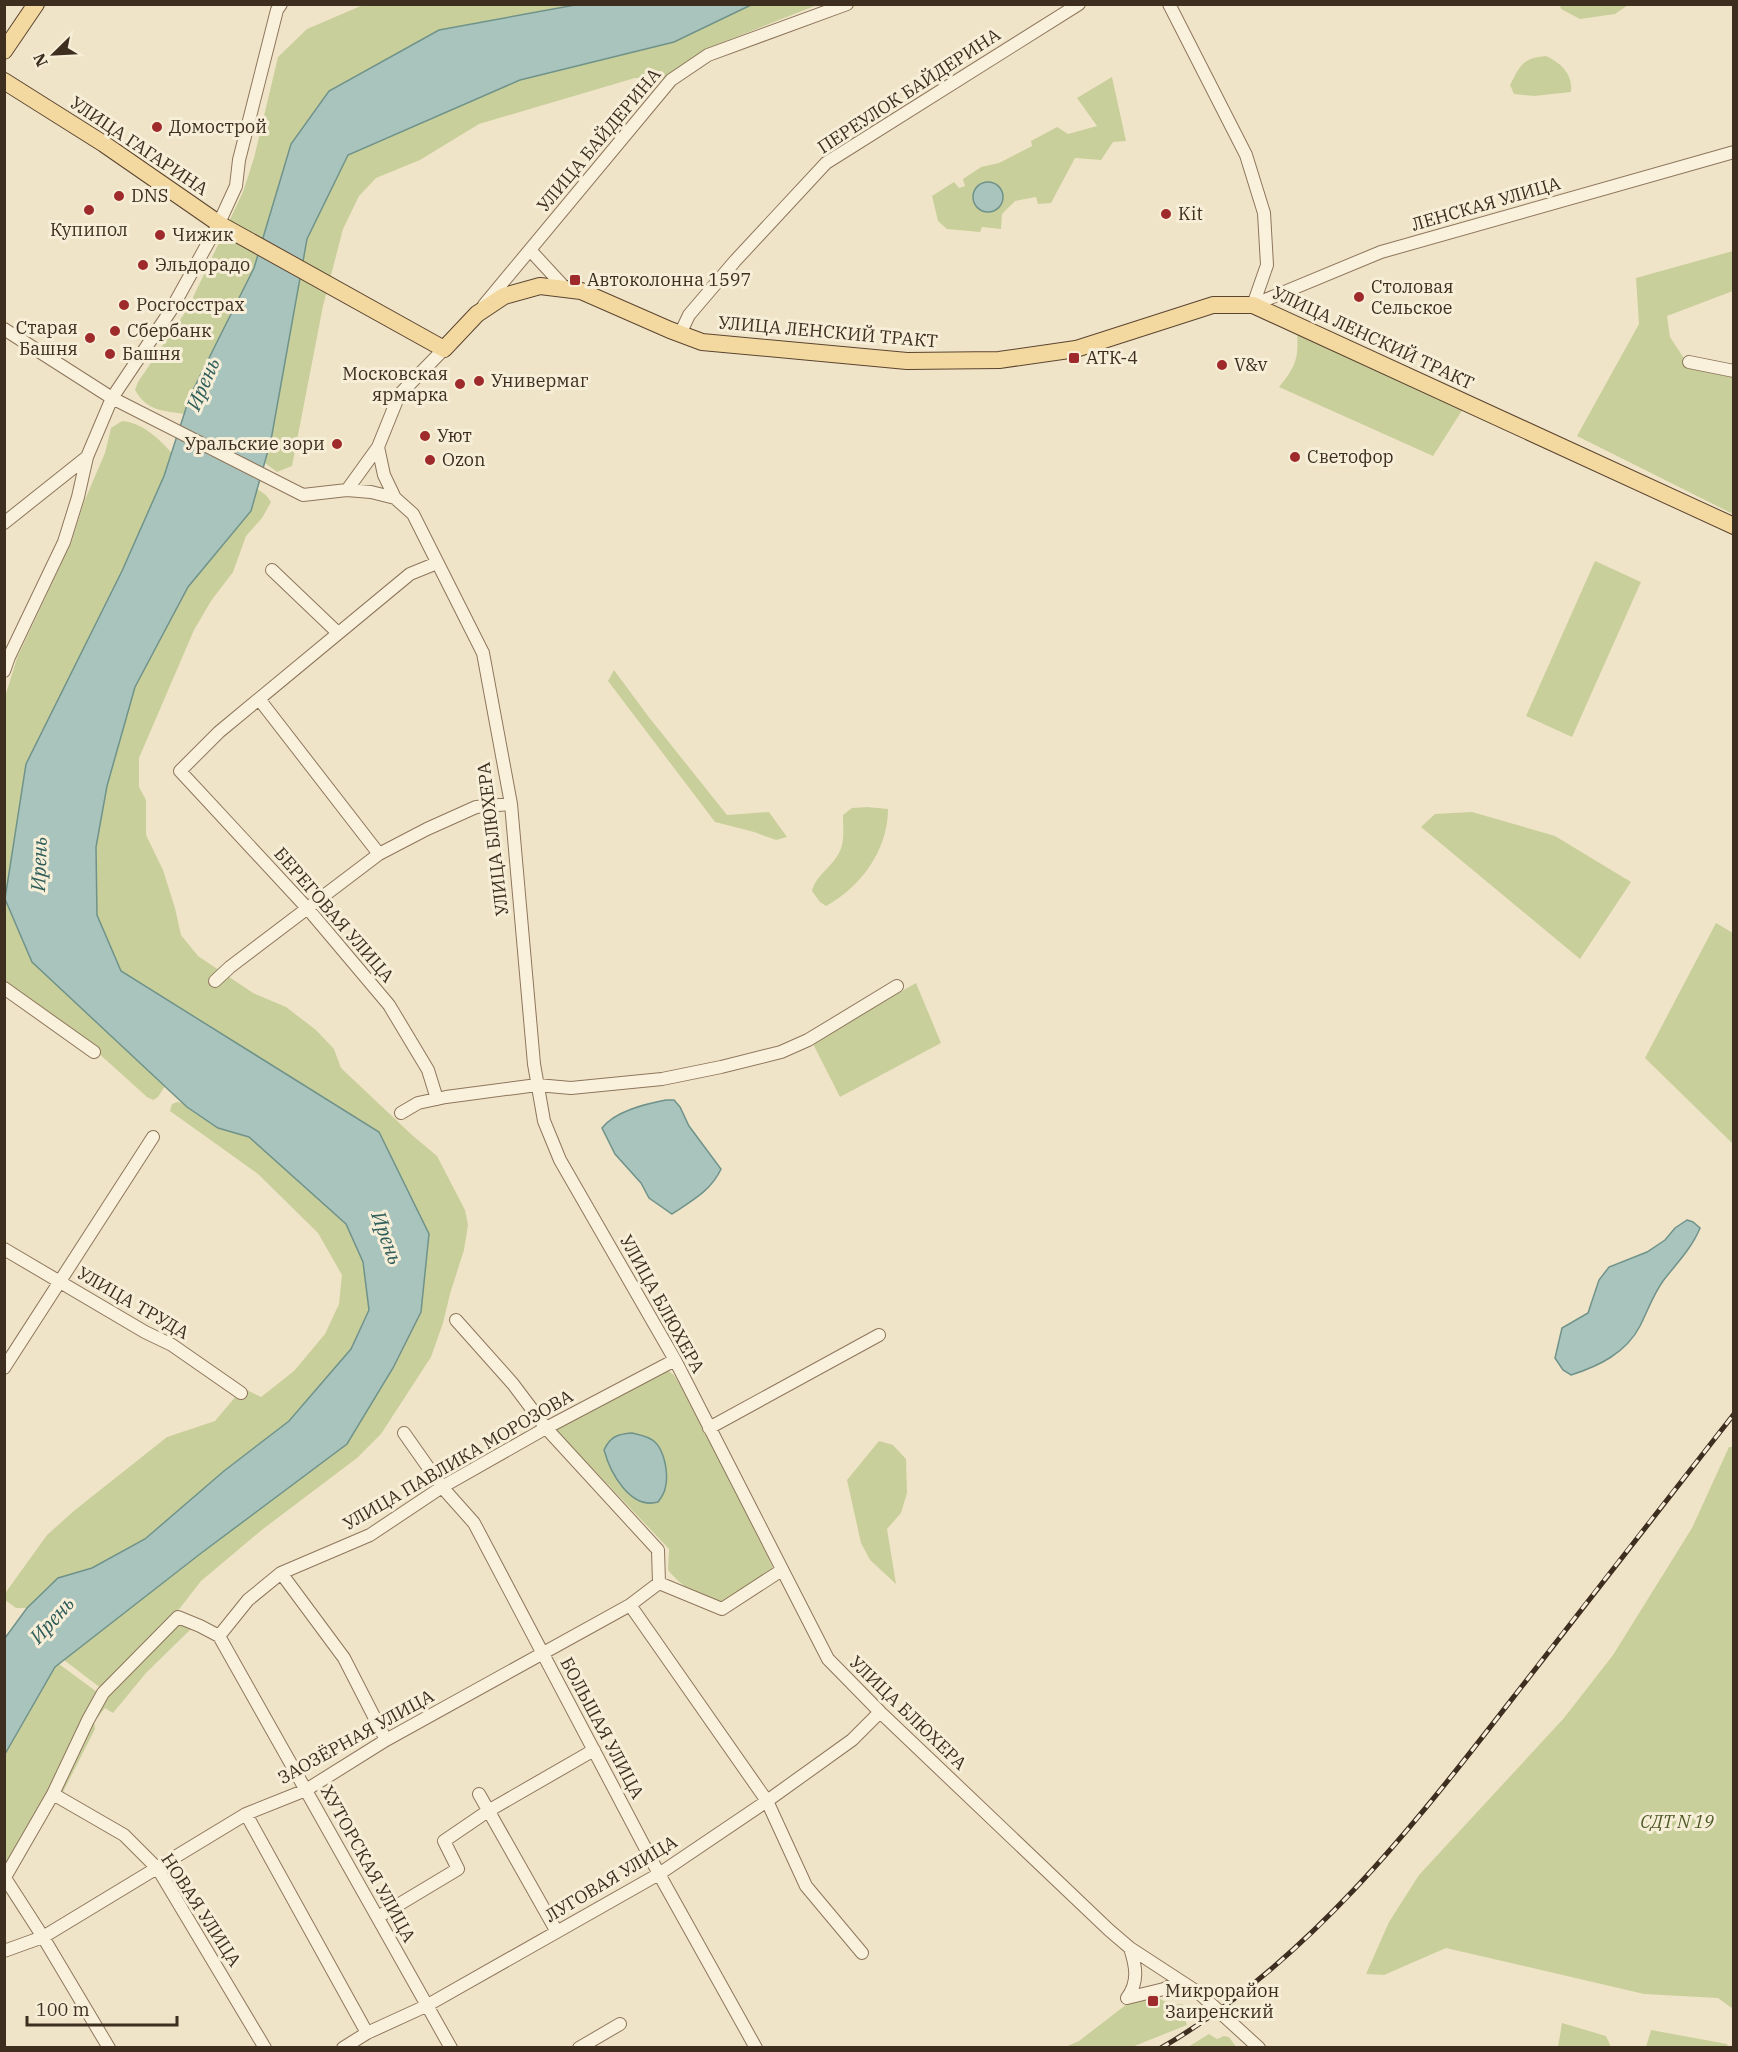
<svg xmlns="http://www.w3.org/2000/svg" width="1738" height="2052" viewBox="0 0 1738 2052" font-family="'IBM Plex Serif',serif">
	<style>
		.green { fill: #c9cf9b }
		.water { fill: #a9c4bc; stroke: #6f938a; stroke-width: 1.5 }
		.lines { fill: none; stroke-linecap: round; stroke-linejoin: round }
		.minor-casing { stroke: #8d765c; stroke-width: 14 }
		.major-casing { stroke: #5b4430; stroke-width: 18 }
		.minor { stroke: #faf1dc; stroke-width: 12 }
		.major { stroke: #f3d9a0; stroke-width: 16 }
		.rail-casing { stroke: #3d2e20; stroke-width: 5 }
		.rail { stroke: #f7eed8; stroke-width: 3; stroke-dasharray: 9; stroke-linecap: butt }
		.poi-dot { fill: #9e2a2b; stroke: #f7eed8; stroke-width: 2 }
		.labels { text-anchor: middle; stroke-width: 6; stroke-linejoin: round; paint-order: stroke }
		.street-label { font-size: 18px; fill: #3d2e20; stroke: #f7eed8 }
		.poi-label { font-size: 18px; fill: #3d2e20; stroke: #f7eed8; text-anchor: start }
		.park-label { font-size: 18px; font-style: italic; fill: #4d5a26; stroke: #f7eed8 }
		.water-label { font-size: 20px; font-style: italic; fill: #2f5d5a; stroke: #f7eed8 }
	</style>
	<rect width="100%" height="100%" fill="#f0e4c8"/>
	<path class="green" d="M363,5H575L520,16L291,144L254,268L190,396L184,414C162,410 148,412 135,390L138,382L188,308L243,192L254,158L278,57L307,29Z
		M751,5H817L711,47L665,78H635L479,124L420,160L376,178L359,196L343,229L323,306L292,466L277,472L265,463L271,440L307,239L348,155L520,80L674,42Z
		M1560,5V4L1628,5L1615,14L1580,19L1561,9Z
		M1546,56C1561,63 1573,74 1571,92L1534,96L1514,94L1510,85C1520,66 1522,58 1546,56Z
		M1112,77L1126,141L1113,142L1101,160L1075,158L1051,203L1038,204L1036,197L1015,201L1002,214L1001,229L982,227L980,232L947,229L938,221L932,196L954,182L959,188L965,186L963,179L981,167L999,163L1032,146L1031,141L1057,127L1068,134L1097,126L1077,98Z
		M1733,251V291L1667,316L1670,337L1689,366L1733,374V514L1577,436L1639,324L1636,278Z
		M1297,333L1463,409L1433,456L1279,387C1295,367 1299,359 1297,333Z
		M122,421C143,423 158,438 172,453L164,476L122,571L26,764L32,962L165,1086L158,1097L153,1100L147,1097L96,1051L5,982V697L17,658L71,543L84,502L105,453L111,428Z
		M257,489L266,495L271,502L262,518L246,536L233,572L211,601L194,630L139,758V787L146,800V835L163,870L175,908L181,935L198,956L253,993L286,1007L316,1030L334,1049L341,1068L412,1135L437,1156L465,1210L468,1225L464,1250L450,1294L443,1323L431,1357L381,1434L357,1458L263,1529L201,1581L180,1608L102,1689L64,1660L200,1554L347,1444L393,1368L421,1312L379,1132L121,971L97,915L96,847L107,786L135,687L188,587L251,511Z
		M1595,561L1641,582L1572,737L1526,716Z
		M614,670L648,716L727,815L769,812L787,837L776,840L754,832L715,822L608,681Z
		M867,807L888,809C888,850 861,887 826,906L820,902L812,891C816,875 831,868 839,853C845,842 843,827 843,815L852,808Z
		M1472,812L1555,836L1631,882L1580,959L1421,827L1435,814Z
		M1716,923L1733,933V1144L1645,1058Z
		M916,983L941,1043L840,1097L812,1042Z
		M177,1102L183,1103L218,1128L249,1137L346,1224L363,1262L369,1310L351,1349L289,1421L224,1471L145,1539L92,1568L58,1578L27,1608H16L5,1600L6,1592L47,1535L75,1510L167,1437L215,1421L237,1395L242,1396L247,1390L261,1397L294,1371L325,1334L339,1304L342,1275L318,1233L258,1174L170,1111L172,1104Z
		M667,1370L674,1375L704,1425L773,1568L753,1584L725,1602C700,1598 684,1589 668,1570L669,1549L594,1470L559,1438L557,1429L565,1422Z
		M879,1441L893,1445L906,1459L907,1493L901,1513L887,1529L896,1584L870,1560L861,1543L847,1480Z
		M1729,1447H1734L1733,2009L1718,1998L1644,1994L1446,1948L1384,1975L1366,1974L1389,1922L1419,1875L1564,1718L1613,1655L1692,1528Z
		M174,1623L193,1627L146,1673L113,1713L105,1708L94,1722L95,1729L63,1792L60,1793L105,1693Z
		M59,1664L97,1692L56,1780L5,1865V1754L55,1667Z
		M1158,1998L1172,2005L1183,2004L1182,2011L1187,2025L1132,2047L1063,2048L1079,2041L1127,2004L1145,2000L1148,2007L1160,2003Z
		M1562,2023L1606,2036L1611,2047H1558Z
		M1651,2030L1727,2044L1728,2047H1646Z
		M1209,2034L1217,2039L1224,2036L1229,2037L1236,2047H1188Z"/>
	<path class="water" d="M575,5H751L674,42L520,80L348,155L307,239L271,440L251,511L188,587L135,687L107,786L96,847L97,915L121,971L379,1132L429,1234L421,1312L393,1368L347,1444L200,1554L55,1667L5,1754V1638L27,1608L58,1578L92,1568L145,1539L224,1471L289,1421L351,1349L369,1310L363,1262L346,1224L249,1137L218,1128L187,1107L32,962L5,899L26,764L122,571L164,476L190,396L254,268L291,144L329,91L439,30Z
		M973 197a15 15 0 1 1 30 0a15 15 0 1 1-30 0Z
		M666,1100H674L680,1107L689,1126L721,1169C711,1191 691,1201 672,1214L649,1198L641,1183L615,1154L602,1128C615,1111 645,1104 666,1100Z
		M1687,1220L1693,1222L1700,1228C1692,1248 1676,1264 1663,1281C1653,1295 1648,1310 1640,1326C1626,1353 1599,1366 1571,1375L1563,1370L1555,1358L1562,1328L1588,1313L1599,1280L1609,1267L1647,1252L1665,1240L1675,1228Z
		M632,1433C639,1435 649,1436 655,1442C665,1452 669,1475 665,1489C664,1494 661,1498 658,1502C630,1510 610,1472 604,1450C610,1437 617,1434 632,1433Z"/>
	<g class="lines">
		<defs>
			<path id="minor" d="M1169,4L1246,155L1264,213L1267,265L1253,305
				M530,250L566,289
				M484,305L671,80L708,55L847,4
				M1253,305L1381,252L1734,152
				M4,329L112,398L303,495L347,490L371,492L395,498
				M680,334L689,315L735,261L826,163L1079,4
				M1689,362L1734,371
				M378,447L384,475L395,498L413,514L483,653L511,804L534,1064L544,1121L560,1160L675,1360L828,1659L880,1712L1109,1930L1130,1948L1199,1993L1259,2048
				M347,490L378,447L399,395L444,349
				M4,523L87,457
				M272,570L338,633
				M4,671L9,657L64,542L78,497L87,457L112,398L171,310L219,223L236,186L239,160L277,10L281,4
				M259,699L379,854
				M215,981L230,967L379,854L427,829L476,807L511,804
				M4,988L94,1052
				M437,1099L428,1070L389,1005L308,909L180,771L219,732L410,574L437,563
				M401,1113L418,1103L446,1097L537,1085L571,1088L662,1079L721,1067L781,1052L808,1040L897,986
				M4,1249L145,1332L172,1345L241,1393
				M456,1320L513,1384L546,1428L658,1550L659,1583
				M4,1368L153,1137
				M709,1428L879,1335
				M404,1433L442,1487L474,1523L659,1874L756,2048
				M281,1573L344,1658L386,1740
				M630,1605L767,1801L806,1886L862,1953
				M219,1636L451,2048
				M53,1794L124,1835L158,1869L265,2048
				M479,1794L557,1932
				M246,1814L367,2033
				M5,1878L43,1937L109,2048
				M4,1879L53,1794L88,1720L103,1693L178,1617L200,1626L219,1636L248,1600L281,1573L370,1535L442,1487L546,1428L675,1360
				M378,1917L458,1869L444,1841L488,1811L594,1750
				M4,1951L43,1937L246,1814L306,1790L386,1740L630,1605L659,1583L722,1609L782,1570
				M1127,1998L1164,1989L1180,1981
				M1127,1998C1139,1982 1136,1966 1130,1948
				M343,2048L367,2033L426,2006L659,1874L767,1801L852,1740L880,1712
				M579,2048L620,2024"/>
			<path id="major" d="M4,51L36,4
				M4,81L104,144L221,225L444,349L477,314L504,296L540,286L581,291L670,330L702,342L907,361L999,360L1076,349L1213,305H1253L1734,526"/>
		</defs>
		<use href="#minor" class="minor-casing"/>
		<use href="#major" class="major-casing"/>
		<use href="#minor" class="minor"/>
		<use href="#major" class="major"/>
		<defs>
			<path id="rail" d="M1161,2048C1310,1961 1415,1824 1519,1690C1590,1598 1662,1506 1734,1414"/>
		</defs>
		<use href="#rail" class="rail-casing"/>
		<use href="#rail" class="rail"/>
	</g>
	<g class="poi-dot">
		<circle cx="157" cy="127" r="6"/>
		<circle cx="119" cy="196" r="6"/>
		<circle cx="89" cy="210" r="6"/>
		<circle cx="1166" cy="214" r="6"/>
		<circle cx="160" cy="235" r="6"/>
		<circle cx="143" cy="265" r="6"/>
		<rect x="569" y="274" width="12" height="12" rx="3"/>
		<circle cx="1359" cy="297" r="6"/>
		<circle cx="124" cy="305" r="6"/>
		<circle cx="115" cy="331" r="6"/>
		<circle cx="90" cy="338" r="6"/>
		<circle cx="110" cy="354" r="6"/>
		<rect x="1068" y="352" width="12" height="12" rx="3"/>
		<circle cx="1222" cy="365" r="6"/>
		<circle cx="479" cy="381" r="6"/>
		<circle cx="460" cy="384" r="6"/>
		<circle cx="425" cy="436" r="6"/>
		<circle cx="337" cy="444" r="6"/>
		<circle cx="1295" cy="457" r="6"/>
		<circle cx="430" cy="460" r="6"/>
		<rect x="1147" y="1995" width="12" height="12" rx="3"/>
	</g>
	<g class="labels">
		<g class="street-label">
			<text transform="translate(909 91) rotate(-33)" y="6">ПЕРЕУЛОК БАЙДЕРИНА</text>
			<text transform="translate(599 140) rotate(-50)" y="6">УЛИЦА БАЙДЕРИНА</text>
			<text transform="translate(139 146) rotate(34)" y="6">УЛИЦА ГАГАРИНА</text>
			<text transform="translate(1486 204) rotate(-16)" y="6">ЛЕНСКАЯ УЛИЦА</text>
			<text transform="translate(828 332) rotate(5)" y="6">УЛИЦА ЛЕНСКИЙ ТРАКТ</text>
			<text transform="translate(1373 338) rotate(25)" y="6">УЛИЦА ЛЕНСКИЙ ТРАКТ</text>
			<text transform="translate(493 839) rotate(-97)" y="6">УЛИЦА БЛЮХЕРА</text>
			<text transform="translate(334 915) rotate(49)" y="6">БЕРЕГОВАЯ УЛИЦА</text>
			<text transform="translate(133 1303) rotate(30)" y="6">УЛИЦА ТРУДА</text>
			<text transform="translate(662 1304) rotate(61)" y="6">УЛИЦА БЛЮХЕРА</text>
			<text transform="translate(458 1460) rotate(-30)" y="6">УЛИЦА ПАВЛИКА МОРОЗОВА</text>
			<text transform="translate(908 1713) rotate(44)" y="6">УЛИЦА БЛЮХЕРА</text>
			<text transform="translate(602 1728) rotate(62)" y="6">БОЛЬШАЯ УЛИЦА</text>
			<text transform="translate(356 1737) rotate(-29)" y="6">ЗАОЗЁРНАЯ УЛИЦА</text>
			<text transform="translate(368 1864) rotate(61)" y="6">ХУТОРСКАЯ УЛИЦА</text>
			<text transform="translate(611 1879) rotate(-31)" y="6">ЛУГОВАЯ УЛИЦА</text>
			<text transform="translate(201 1910) rotate(57)" y="6">НОВАЯ УЛИЦА</text>
		</g>
		<g class="poi-label">
			<text x="169" y="133">Домострой</text>
			<text x="131" y="202">DNS</text>
			<text x="1178" y="220">Kit</text>
			<text x="89" y="236" text-anchor="middle">Купипол</text>
			<text x="172" y="241">Чижик</text>
			<text x="155" y="271">Эльдорадо</text>
			<text x="587" y="286">Автоколонна 1597</text>
			<text x="1371" y="293">Столовая<tspan x="1371" dy="21">Сельское</tspan></text>
			<text x="136" y="311">Росгосстрах</text>
			<text x="78" y="334" text-anchor="end">Старая<tspan x="78" dy="21">Башня</tspan></text>
			<text x="127" y="337">Сбербанк</text>
			<text x="122" y="360">Башня</text>
			<text x="1086" y="364">АТК-4</text>
			<text x="1234" y="371">V&amp;v</text>
			<text x="448" y="380" text-anchor="end">Московская<tspan x="448" dy="21">ярмарка</tspan></text>
			<text x="491" y="387">Универмаг</text>
			<text x="437" y="442">Уют</text>
			<text x="325" y="450" text-anchor="end">Уральские зори</text>
			<text x="1307" y="463">Светофор</text>
			<text x="442" y="466">Ozon</text>
			<text x="1165" y="1997">Микрорайон<tspan x="1165" dy="21">Заиренский</tspan></text>
		</g>
		<g class="park-label">
			<text x="1677" y="1828">СДТ N 19</text>
		</g>
		<g class="water-label">
			<text transform="translate(203 384) rotate(-67)" y="7">Ирень</text>
			<text transform="translate(39 864) rotate(-88)" y="7">Ирень</text>
			<text transform="translate(387 1238) rotate(70)" y="7">Ирень</text>
			<text transform="translate(52 1620) rotate(-48)" y="7">Ирень</text>
		</g>
	</g>
	<rect width="1738" height="2052" fill="none" stroke="#3d2e20" stroke-width="12"/>
	<g transform="translate(54 54) rotate(246)" stroke="#f7eed8" stroke-width="4.5" paint-order="stroke">
	<path d="M0-4.5L10 22L0 15L-10 22Z" fill="#3d2e20"/>
	<text y="-9" font-size="16" font-weight="bold" text-anchor="middle" fill="#3d2e20">N</text>
	</g>
	<path d="M27 2016v9h150v-9" fill="none" stroke="#3d2e20" stroke-width="3"/>
	<text x="36" y="2016" font-size="18" fill="#3d2e20" stroke="#f7eed8" stroke-width="4.5" paint-order="stroke">100 m</text>
</svg>
